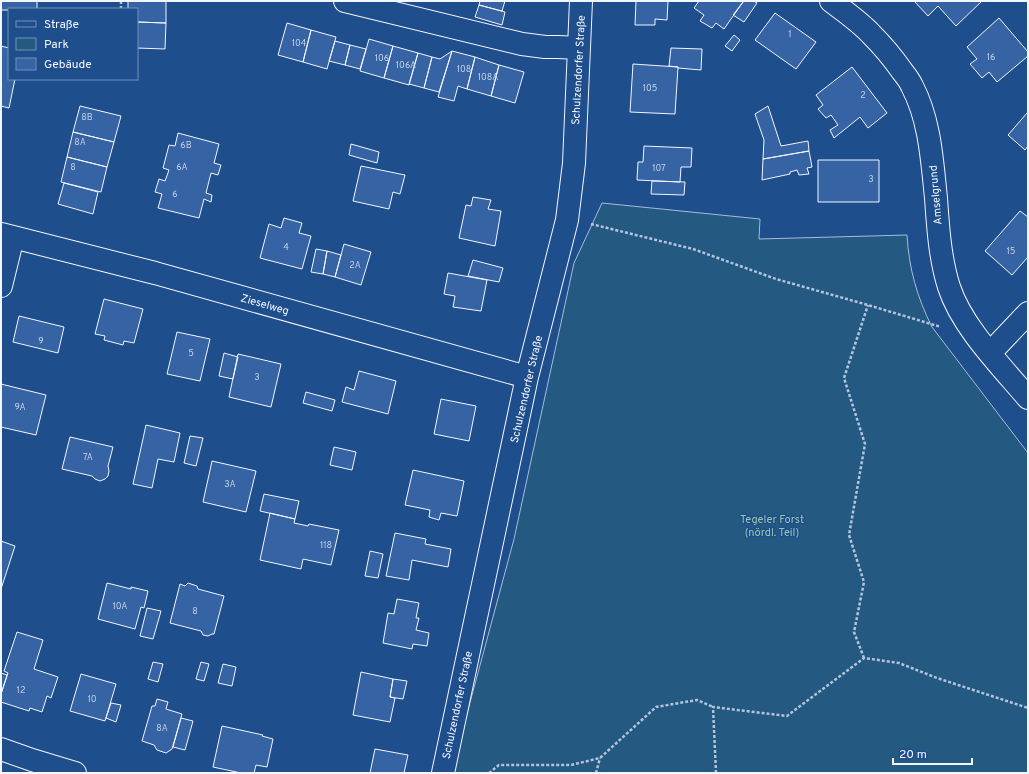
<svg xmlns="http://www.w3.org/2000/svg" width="1029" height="774" viewBox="0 0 1029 774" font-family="Overpass,sans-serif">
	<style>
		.green { fill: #245a82; stroke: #a8bbd7 }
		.building { fill: #3563a3; stroke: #f2f6ff }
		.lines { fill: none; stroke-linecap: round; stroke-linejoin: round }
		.minor-casing { stroke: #f2f6ff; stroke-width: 24 }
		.path { stroke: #b3c4dc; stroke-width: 2.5; stroke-dasharray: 3 2; stroke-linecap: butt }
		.minor { stroke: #1f4e8c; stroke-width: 22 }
		.labels { text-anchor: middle; stroke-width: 3; stroke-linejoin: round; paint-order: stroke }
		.number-label { font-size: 9px; fill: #c3d1e8 }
		.street-label { font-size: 11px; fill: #f2f6ff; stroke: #1f4e8c }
		.park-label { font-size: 11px; fill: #97c8a6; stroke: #1f4e8c }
	</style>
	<rect width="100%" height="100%" fill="#1f4e8c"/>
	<path class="green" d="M602,203L760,219L759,239L907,235C909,269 917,297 932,327L1028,453V773H451L514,539L574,263Z"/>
	<path class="building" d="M1,1H37V9H9V10H1Z
		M128,1H166V23L137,22V9H128Z
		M480,1H505L502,11L479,5Z
		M636,1H668L667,20L655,19V25H635Z
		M699,1H742L743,2L724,29L716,23L712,28L700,21L704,15L694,8Z
		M742,1H754L757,3L744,22L733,15L743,2Z
		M914,1H982L956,26L938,6L928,16Z
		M479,5L505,12L502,25L475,17Z
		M775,13L816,42L796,69L755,40Z
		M999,18L1028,52V56L997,82L989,72L982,78L970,64L977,59L967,47Z
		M137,22L166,23L165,49L137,48Z
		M287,23L311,30L303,62L278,55Z
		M311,30L336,37L327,69L303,62Z
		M734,35L740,40L732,51L725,46Z
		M369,39L393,46L384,78L360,71Z
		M335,41L350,45L345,65L329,61Z
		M350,45L366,49L360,69L345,65Z
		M1,46L9,48V79H15L9,108L1,106Z
		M393,46L418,53L409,85L384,78Z
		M671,48L702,49L701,70L678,68V67L669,66Z
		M452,51L475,57L467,89L458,86L454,101L438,97Z
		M452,51L439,92L424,88L432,57L440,59Z
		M418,53L432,57L424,88L409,84Z
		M475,57L499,65L491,96L467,89Z
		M633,64L678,67L675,114L630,112Z
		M499,65L524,72L515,103L491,96Z
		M852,67L887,113L868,128L860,117L834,138L830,130L838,125L831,115L826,118L818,109L823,105L816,95Z
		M80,106L121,116L114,142L73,132Z
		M768,106L781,146L808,141L809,151L763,159L764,140L755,114Z
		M1027,113L1028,114V146L1025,150L1008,135Z
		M73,132L114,142L107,167L67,157Z
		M178,133L219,144L214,163L221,165L218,175L211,173L206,193L212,195L211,202L204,199L199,218L158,208L162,194L155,192L159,179L165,181L169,170L163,168L169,145L175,146Z
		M351,144L379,152L377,163L349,155Z
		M644,146L692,148L691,167H681L680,182L637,180L638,162H643Z
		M809,151L812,167L807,168L809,174L799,175L797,170L790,172V174L762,180L763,159Z
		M67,157L107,167L101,192L61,182Z
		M818,160H879V202H818Z
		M361,166L405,175L400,194L393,192L389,209L353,201Z
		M652,181L685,182L684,195L651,194Z
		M64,183L98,192L93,214L58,204Z
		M473,197L491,200L488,209L501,211L495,246L459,238L466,205L471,206Z
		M1020,211L1028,217V257L1012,275L985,251Z
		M284,218L302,223L299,233L311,236L302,269L260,258L269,224L281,228Z
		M344,244L371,252L361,285L335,277Z
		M316,249L327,251L323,274L311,272Z
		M327,251L341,255L335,277L323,274Z
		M473,260L503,268L499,282L468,276Z
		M448,273L487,280L481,311L453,307L455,296L444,294Z
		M104,299L143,309L134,343L124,341L123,345L104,340L105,336L95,334Z
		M19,316L64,327L58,353L13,342Z
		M177,332L210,339L200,381L167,374Z
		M224,353L238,357L233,379L219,376Z
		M238,354L281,364L271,407L229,397Z
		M359,371L396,381L388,414L342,402L346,387L354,390Z
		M1,384L46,395L36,435L1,427Z
		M306,392L335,400L332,411L303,403Z
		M441,399L476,406L469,441L434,434Z
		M146,425L180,433L174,462L158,459L152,488L133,484Z
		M190,436L203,438L196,466L184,463Z
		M70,437L113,447L108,466L109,471L108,476L105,479L100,481L95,479L92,476L62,469Z
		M334,447L356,452L352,470L330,465Z
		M212,461L256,471L246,512L203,502Z
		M413,470L464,481L457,516L441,513L439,520L429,517L430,510L405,505Z
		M264,494L299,501L295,519L260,511Z
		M270,513L295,519L294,523L308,526L309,524L339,530L331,565L303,559L301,569L260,560Z
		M395,533L426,539L425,544L451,549L448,567L412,560L409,580L386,576Z
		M1,541L15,546L1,589Z
		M370,551L383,554L378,578L365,576Z
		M107,583L131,589V587L148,591L144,608L141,607L135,629L98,619Z
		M188,583L197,586L198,589L224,596L214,634H212L208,636L203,635L201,631L170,623L180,584L185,586Z
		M397,599L419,603L416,618H419L416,630L429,633L427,646L413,644L412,649L383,643L388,613L394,614Z
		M147,608L161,611L153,639L140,636Z
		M17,632L43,640L34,669L58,677L51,698L47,696L42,712L30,708L29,711L1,702V694L8,673L4,671Z
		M153,662L163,664L158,682L148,679Z
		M201,662L209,664L204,681L196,679Z
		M223,664L236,667L232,686L218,683Z
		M361,672L393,679L390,697L395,698L390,722L353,715Z
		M1,673L7,675L1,694Z
		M81,674L116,684L105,721L70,711Z
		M393,679L407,681L403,699L390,697Z
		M157,699L168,702L166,709L182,714L172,749L166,753L157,750L154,745L142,741L152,706H155Z
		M111,703L121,705L116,722L106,718Z
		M181,718L193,721L185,750L173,747Z
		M222,726L263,735L262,736L273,739L267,767L256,765L254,773H241L213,767Z
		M375,749L408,755L404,773H370Z"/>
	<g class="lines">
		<defs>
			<path id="minor" d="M345,1L522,44L545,47H558L579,48
				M831,1C844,11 860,22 871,34C882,45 893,58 902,71C906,76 910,81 912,86C930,120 932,160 936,198C938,227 940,259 949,287C962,327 1001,366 1028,398
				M1,234L155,273L527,377
				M1,286L13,237
				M990,353L1028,313
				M1,749L32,760L75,773
				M443,773L527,377L567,220L574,163L581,1"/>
		</defs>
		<use href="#minor" class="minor-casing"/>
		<path class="path" d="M121,9V1
			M591,224L693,249L776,279L868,305L941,327
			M864,658L854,632L864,582L849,535L865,444L844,378L868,305
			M489,773L499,765H571L600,758L656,707L697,700L713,707
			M596,773L600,758
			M716,773L713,707L787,716L864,658L899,663L937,678L1028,708"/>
		<use href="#minor" class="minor"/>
	</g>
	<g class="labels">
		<g class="number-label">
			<text x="790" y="37">1</text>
			<text x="299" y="46">104</text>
			<text x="991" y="60">16</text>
			<text x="382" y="61">106</text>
			<text x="406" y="68">106A</text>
			<text x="464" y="72">108</text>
			<text x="488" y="80">108A</text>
			<text x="650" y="91">105</text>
			<text x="863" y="98">2</text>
			<text x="87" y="120">8B</text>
			<text x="80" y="145">8A</text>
			<text x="186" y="148">6B</text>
			<text x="73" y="170">8</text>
			<text x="182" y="170">6A</text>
			<text x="659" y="171">107</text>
			<text x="871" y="182">3</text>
			<text x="175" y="197">6</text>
			<text x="286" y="250">4</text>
			<text x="1011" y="254">15</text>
			<text x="355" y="268">2A</text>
			<text x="41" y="344">9</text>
			<text x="191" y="356">5</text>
			<text x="257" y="380">3</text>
			<text x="20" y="410">9A</text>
			<text x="88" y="460">7A</text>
			<text x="230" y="487">3A</text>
			<text x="326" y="548">118</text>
			<text x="120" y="609">10A</text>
			<text x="195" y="614">8</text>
			<text x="21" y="693">12</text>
			<text x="92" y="702">10</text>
			<text x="162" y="731">8A</text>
		</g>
		<g class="street-label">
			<text transform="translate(578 70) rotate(-87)" y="4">Schulzendorfer Straße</text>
			<text transform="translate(935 195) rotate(-95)" y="4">Amselgrund</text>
			<text transform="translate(265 304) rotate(16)" y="4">Zieselweg</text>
			<text transform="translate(526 389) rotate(-77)" y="4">Schulzendorfer Straße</text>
			<text transform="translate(457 705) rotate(-78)" y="4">Schulzendorfer Straße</text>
		</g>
		<g class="park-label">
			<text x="772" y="523">Tegeler Forst<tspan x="772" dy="13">(nördl. Teil)</tspan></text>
		</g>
	</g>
	<rect width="1029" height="774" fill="none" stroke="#f2f6ff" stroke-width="4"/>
	<rect x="8" y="8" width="130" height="72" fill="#1f4e8c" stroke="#7391ba"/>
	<rect x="16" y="21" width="20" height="6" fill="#1f4e8c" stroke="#7391ba"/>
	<text x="44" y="28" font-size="12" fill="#f2f6ff">Straße</text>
	<rect x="16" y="38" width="20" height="12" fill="#245a82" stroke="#7391ba"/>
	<text x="44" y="48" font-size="12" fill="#f2f6ff">Park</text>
	<rect x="16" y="58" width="20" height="12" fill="#3563a3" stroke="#7391ba"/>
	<text x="44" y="68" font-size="12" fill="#f2f6ff">Gebäude</text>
	<path d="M893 758v6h79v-6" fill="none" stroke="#f2f6ff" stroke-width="2"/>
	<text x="899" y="758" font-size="12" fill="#f2f6ff" stroke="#1f4e8c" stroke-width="3" paint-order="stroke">20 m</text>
</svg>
